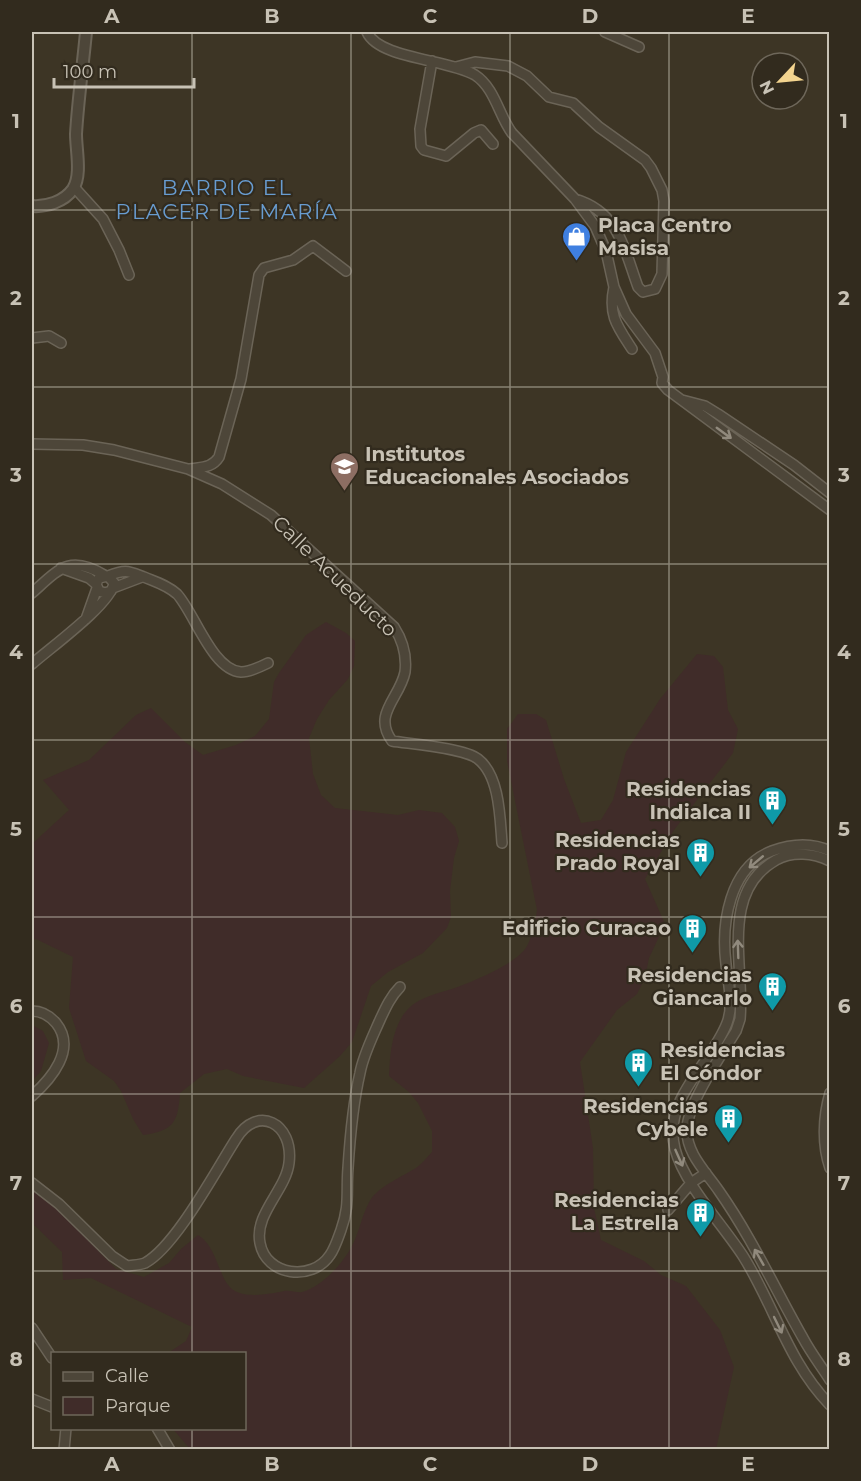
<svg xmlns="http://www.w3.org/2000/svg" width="861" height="1481" viewBox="0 0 861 1481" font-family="Montserrat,sans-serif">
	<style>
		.green { fill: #402c29 }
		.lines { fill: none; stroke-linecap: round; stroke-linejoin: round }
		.minor-casing { stroke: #6b6457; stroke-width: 12 }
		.tertiary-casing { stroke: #6b6457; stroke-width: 14 }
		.minor { stroke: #4d4639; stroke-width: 9 }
		.tertiary { stroke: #4d4639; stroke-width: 10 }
		.oneway { stroke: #918a7d }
		.grid { fill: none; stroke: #c8c2b5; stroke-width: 1.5; stroke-opacity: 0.55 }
		.labels { text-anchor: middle; stroke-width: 4.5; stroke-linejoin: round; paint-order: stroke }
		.poi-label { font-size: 20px; font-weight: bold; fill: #c8c2b5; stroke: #322b1e; text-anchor: end }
		.street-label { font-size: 20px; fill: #c8c2b5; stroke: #322b1e }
		.neighbourhood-label { font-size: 21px; letter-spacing: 1.5px; fill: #689cd0; stroke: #322b1e }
		.neatline { fill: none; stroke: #c8c2b5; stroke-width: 2 }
		.grid-label { font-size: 20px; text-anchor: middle; font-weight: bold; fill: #c8c2b5 }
	</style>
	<rect width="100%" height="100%" fill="#3d3525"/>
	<path class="green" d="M326,622L346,633L355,641L354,666L348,679L329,700L317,719L309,738L313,774L321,795L335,808L398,815L419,810L442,813L455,827L459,841L454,858L450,891L451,917L447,928L423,953L388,972L371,986L352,1042L340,1056L304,1088L243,1076L227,1069L204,1074L180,1093C178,1122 174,1131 143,1135L133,1119L121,1091L114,1081L86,1061L69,1008L73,957L36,939L32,940V844L69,810L43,780L89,760L136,715L151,708L185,742L203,755L236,745L255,736L269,719L274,682L279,673L306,635Z
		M697,654L714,656L723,667L728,710L738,729L733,753L674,830L645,879L665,924L649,958L645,978L637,994L617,1010L580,1062L593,1148L594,1208L601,1240L644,1261L661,1275L686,1286L720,1330L734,1367L716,1449H190L173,1429L244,1428V1354L168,1353L186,1341L192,1327L91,1278L63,1280L62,1252L32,1223V1183L116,1269L144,1277L169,1263L181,1249L198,1235C219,1248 218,1282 235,1291C247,1298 272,1294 284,1291C291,1290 297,1293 302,1292C322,1287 343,1263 352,1246C360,1231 362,1213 371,1199C380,1186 403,1176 416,1168C422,1164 427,1157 432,1152V1131L418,1103L409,1092L389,1076C390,1053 392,1024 410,1007C421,997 439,993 452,989C472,982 517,964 527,946C533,935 535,922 537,910L507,761V729L518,714H536L546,720L564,779L581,823L601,820L613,800L626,752L660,699Z
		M32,1025L43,1031L49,1043L41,1071L32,1081Z"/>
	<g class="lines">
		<defs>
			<path id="minor" d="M367,32C379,59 448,59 475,75C495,88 499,116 512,133L575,199L595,226L606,251L614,287L626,314L655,353L663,377L662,383L668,390L830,510
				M605,32L639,47
				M432,61L420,129L421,146L424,150L446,156L474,133L481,130L493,144
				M456,67L475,62L508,66L527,76L549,97L573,103L599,127L645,160L651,168L662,190L664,201L662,274L655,289L643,292L638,287C624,249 619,212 575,199
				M74,187L103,219L119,250L129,275
				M614,287C608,315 617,326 632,349
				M32,338L49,336L61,343
				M682,400L705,406L718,414L794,465L830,493
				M32,444L83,445L114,450L188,469L222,484L271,515L394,627C403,641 407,655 405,672C400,698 372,714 392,741C411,744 464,748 478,759C500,776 500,819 502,843
				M190,469C202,467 212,468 219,457L241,379L259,275L264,268L293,260L313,246L346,271
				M61,568L89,578L96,584
				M108,576C126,569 128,571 144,577C156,582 167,585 177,594C194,612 212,670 241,672C250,672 260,667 268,663
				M113,588L142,577
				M32,593C58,570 69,554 104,575
				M86,619L97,588
				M32,664C50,648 111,604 114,583L108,576L99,578L96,584L99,591L105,593L111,591
				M830,851C811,842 791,844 772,851C729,867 721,924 726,964C728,983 734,1005 727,1023C711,1065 662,1098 675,1149C684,1184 723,1225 743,1256C774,1305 788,1362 830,1405
				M830,861C813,853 793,851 776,860C719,892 745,967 740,1019L736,1031C722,1054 688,1103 687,1128C685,1152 706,1172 719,1191C752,1238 775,1289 803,1338C811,1353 821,1366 830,1380
				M32,1011C42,1011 49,1015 56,1023C77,1049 51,1079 32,1096
				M830,1093C823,1117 822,1145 830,1168
				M32,1183L59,1204L112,1256L127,1266C133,1265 140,1265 145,1263C176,1246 216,1170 236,1139C257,1104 294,1123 289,1163C286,1190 254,1214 260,1243C266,1276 312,1282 330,1255C335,1248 338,1238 341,1230C350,1205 346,1193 348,1168C350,1137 353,1103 360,1073C363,1056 372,1038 379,1022C385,1009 390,997 400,987
				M668,1210L691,1183L706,1173
				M32,1328L52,1358
				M32,1399L52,1407
				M157,1428L170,1450
				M64,1450L66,1428"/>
			<path id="tertiary" d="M32,206C46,207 64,202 73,189C82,175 76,150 76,134C78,100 83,65 86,32"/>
		</defs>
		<use href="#minor" class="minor-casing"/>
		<use href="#tertiary" class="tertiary-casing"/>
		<use href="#minor" class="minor"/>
		<use href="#tertiary" class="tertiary"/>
	</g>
	<defs><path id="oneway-shaft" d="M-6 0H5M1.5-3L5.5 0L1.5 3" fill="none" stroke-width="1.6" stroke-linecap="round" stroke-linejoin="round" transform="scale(1.5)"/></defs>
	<g class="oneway">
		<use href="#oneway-shaft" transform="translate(724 433) rotate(36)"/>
		<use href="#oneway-shaft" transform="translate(756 862) rotate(140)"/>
		<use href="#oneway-shaft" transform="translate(738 949) rotate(-92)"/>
		<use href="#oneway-shaft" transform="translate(679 1158) rotate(66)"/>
		<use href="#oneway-shaft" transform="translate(759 1257) rotate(-120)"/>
		<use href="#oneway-shaft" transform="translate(778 1325) rotate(64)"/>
	</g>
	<path class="grid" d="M192,32V1354M351,32V1450M510,32V1450M669,32V1450M32,210H830M32,387H830M32,564H830M32,740H830M32,917H830M32,1094H830M32,1271H830M192,1428V1450"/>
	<defs>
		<symbol id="shop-pin" viewBox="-11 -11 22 30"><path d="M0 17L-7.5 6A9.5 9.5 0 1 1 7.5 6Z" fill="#3f7fe0" stroke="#322b1e"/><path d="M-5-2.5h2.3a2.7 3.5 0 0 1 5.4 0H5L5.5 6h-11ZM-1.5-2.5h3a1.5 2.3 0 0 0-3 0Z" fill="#fff"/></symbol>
		<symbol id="school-pin" viewBox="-11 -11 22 30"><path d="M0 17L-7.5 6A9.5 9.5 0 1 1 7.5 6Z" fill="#8d6e63" stroke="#322b1e"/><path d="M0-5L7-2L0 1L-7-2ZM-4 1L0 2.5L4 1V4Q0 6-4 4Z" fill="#fff"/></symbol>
		<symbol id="building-pin" viewBox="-11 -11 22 30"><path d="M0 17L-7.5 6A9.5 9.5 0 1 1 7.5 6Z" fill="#0f9aa8" stroke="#322b1e"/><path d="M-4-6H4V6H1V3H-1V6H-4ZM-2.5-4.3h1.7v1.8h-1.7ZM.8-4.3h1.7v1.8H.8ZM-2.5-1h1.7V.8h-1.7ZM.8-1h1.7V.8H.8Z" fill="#fff"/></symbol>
	</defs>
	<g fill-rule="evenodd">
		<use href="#shop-pin" x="560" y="220" width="33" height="45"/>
		<use href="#school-pin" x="328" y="450" width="33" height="45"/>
		<use href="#building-pin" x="756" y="784" width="33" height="45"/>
		<use href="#building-pin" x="684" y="836" width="33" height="45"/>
		<use href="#building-pin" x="676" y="912" width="33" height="45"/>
		<use href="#building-pin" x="756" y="970" width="33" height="45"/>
		<use href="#building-pin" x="622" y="1046" width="33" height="45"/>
		<use href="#building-pin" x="712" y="1102" width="33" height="45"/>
		<use href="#building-pin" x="684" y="1196" width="33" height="45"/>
	</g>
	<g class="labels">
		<g class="poi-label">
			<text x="598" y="232" text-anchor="start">Placa Centro<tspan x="598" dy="23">Masisa</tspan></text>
			<text x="365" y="461" text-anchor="start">Institutos<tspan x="365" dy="23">Educacionales Asociados</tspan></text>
			<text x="751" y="796">Residencias<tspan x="751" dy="23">Indialca II</tspan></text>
			<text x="680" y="847">Residencias<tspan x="680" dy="23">Prado Royal</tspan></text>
			<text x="671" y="935">Edificio Curacao</text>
			<text x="752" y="982">Residencias<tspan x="752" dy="23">Giancarlo</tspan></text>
			<text x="660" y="1057" text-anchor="start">Residencias<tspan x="660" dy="23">El Cóndor</tspan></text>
			<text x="708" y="1113">Residencias<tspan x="708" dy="23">Cybele</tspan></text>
			<text x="679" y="1207">Residencias<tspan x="679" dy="23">La Estrella</tspan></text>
		</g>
		<g class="street-label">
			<text transform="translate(335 576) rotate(44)" y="7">Calle Acueducto</text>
		</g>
		<g class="neighbourhood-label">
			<text x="227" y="195">BARRIO EL<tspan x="227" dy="24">PLACER DE MARÍA</tspan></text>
		</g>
	</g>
	<rect width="861" height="1481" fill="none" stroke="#322b1e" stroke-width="66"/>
	<rect x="51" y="1352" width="195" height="78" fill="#322b1e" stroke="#6e675a" stroke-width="1.5"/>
	<rect x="63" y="1372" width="30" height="9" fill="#4d4639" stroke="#6e675a" stroke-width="1.5"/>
	<text x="105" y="1382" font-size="18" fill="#c8c2b5">Calle</text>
	<rect x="63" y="1397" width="30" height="18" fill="#402c29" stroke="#6e675a" stroke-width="1.5"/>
	<text x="105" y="1412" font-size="18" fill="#c8c2b5">Parque</text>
	<g transform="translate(780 81) rotate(244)"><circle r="28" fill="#322b1e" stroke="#6e675a" stroke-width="1.5"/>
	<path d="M0-4.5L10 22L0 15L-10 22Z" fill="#f3d48f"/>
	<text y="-9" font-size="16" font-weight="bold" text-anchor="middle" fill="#c8c2b5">N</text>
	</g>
	<path d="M54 78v9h140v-9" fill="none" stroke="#c8c2b5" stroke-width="3"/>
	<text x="63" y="78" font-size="18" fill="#c8c2b5" stroke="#322b1e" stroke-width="4.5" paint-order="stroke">100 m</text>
	<rect x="33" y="33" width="795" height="1415" class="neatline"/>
	<g class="grid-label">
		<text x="112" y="23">A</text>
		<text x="272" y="23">B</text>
		<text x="430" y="23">C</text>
		<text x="590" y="23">D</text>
		<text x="748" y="23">E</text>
		<text x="16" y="128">1</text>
		<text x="844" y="128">1</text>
		<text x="16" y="305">2</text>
		<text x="844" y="305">2</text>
		<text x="16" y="482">3</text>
		<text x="844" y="482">3</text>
		<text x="16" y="659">4</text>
		<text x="844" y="659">4</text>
		<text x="16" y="836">5</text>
		<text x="844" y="836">5</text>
		<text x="16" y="1013">6</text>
		<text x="844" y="1013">6</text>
		<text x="16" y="1190">7</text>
		<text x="844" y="1190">7</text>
		<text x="16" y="1366">8</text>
		<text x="844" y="1366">8</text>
		<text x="112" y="1471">A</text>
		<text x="272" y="1471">B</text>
		<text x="430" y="1471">C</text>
		<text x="590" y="1471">D</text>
		<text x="748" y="1471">E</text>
	</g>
</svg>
